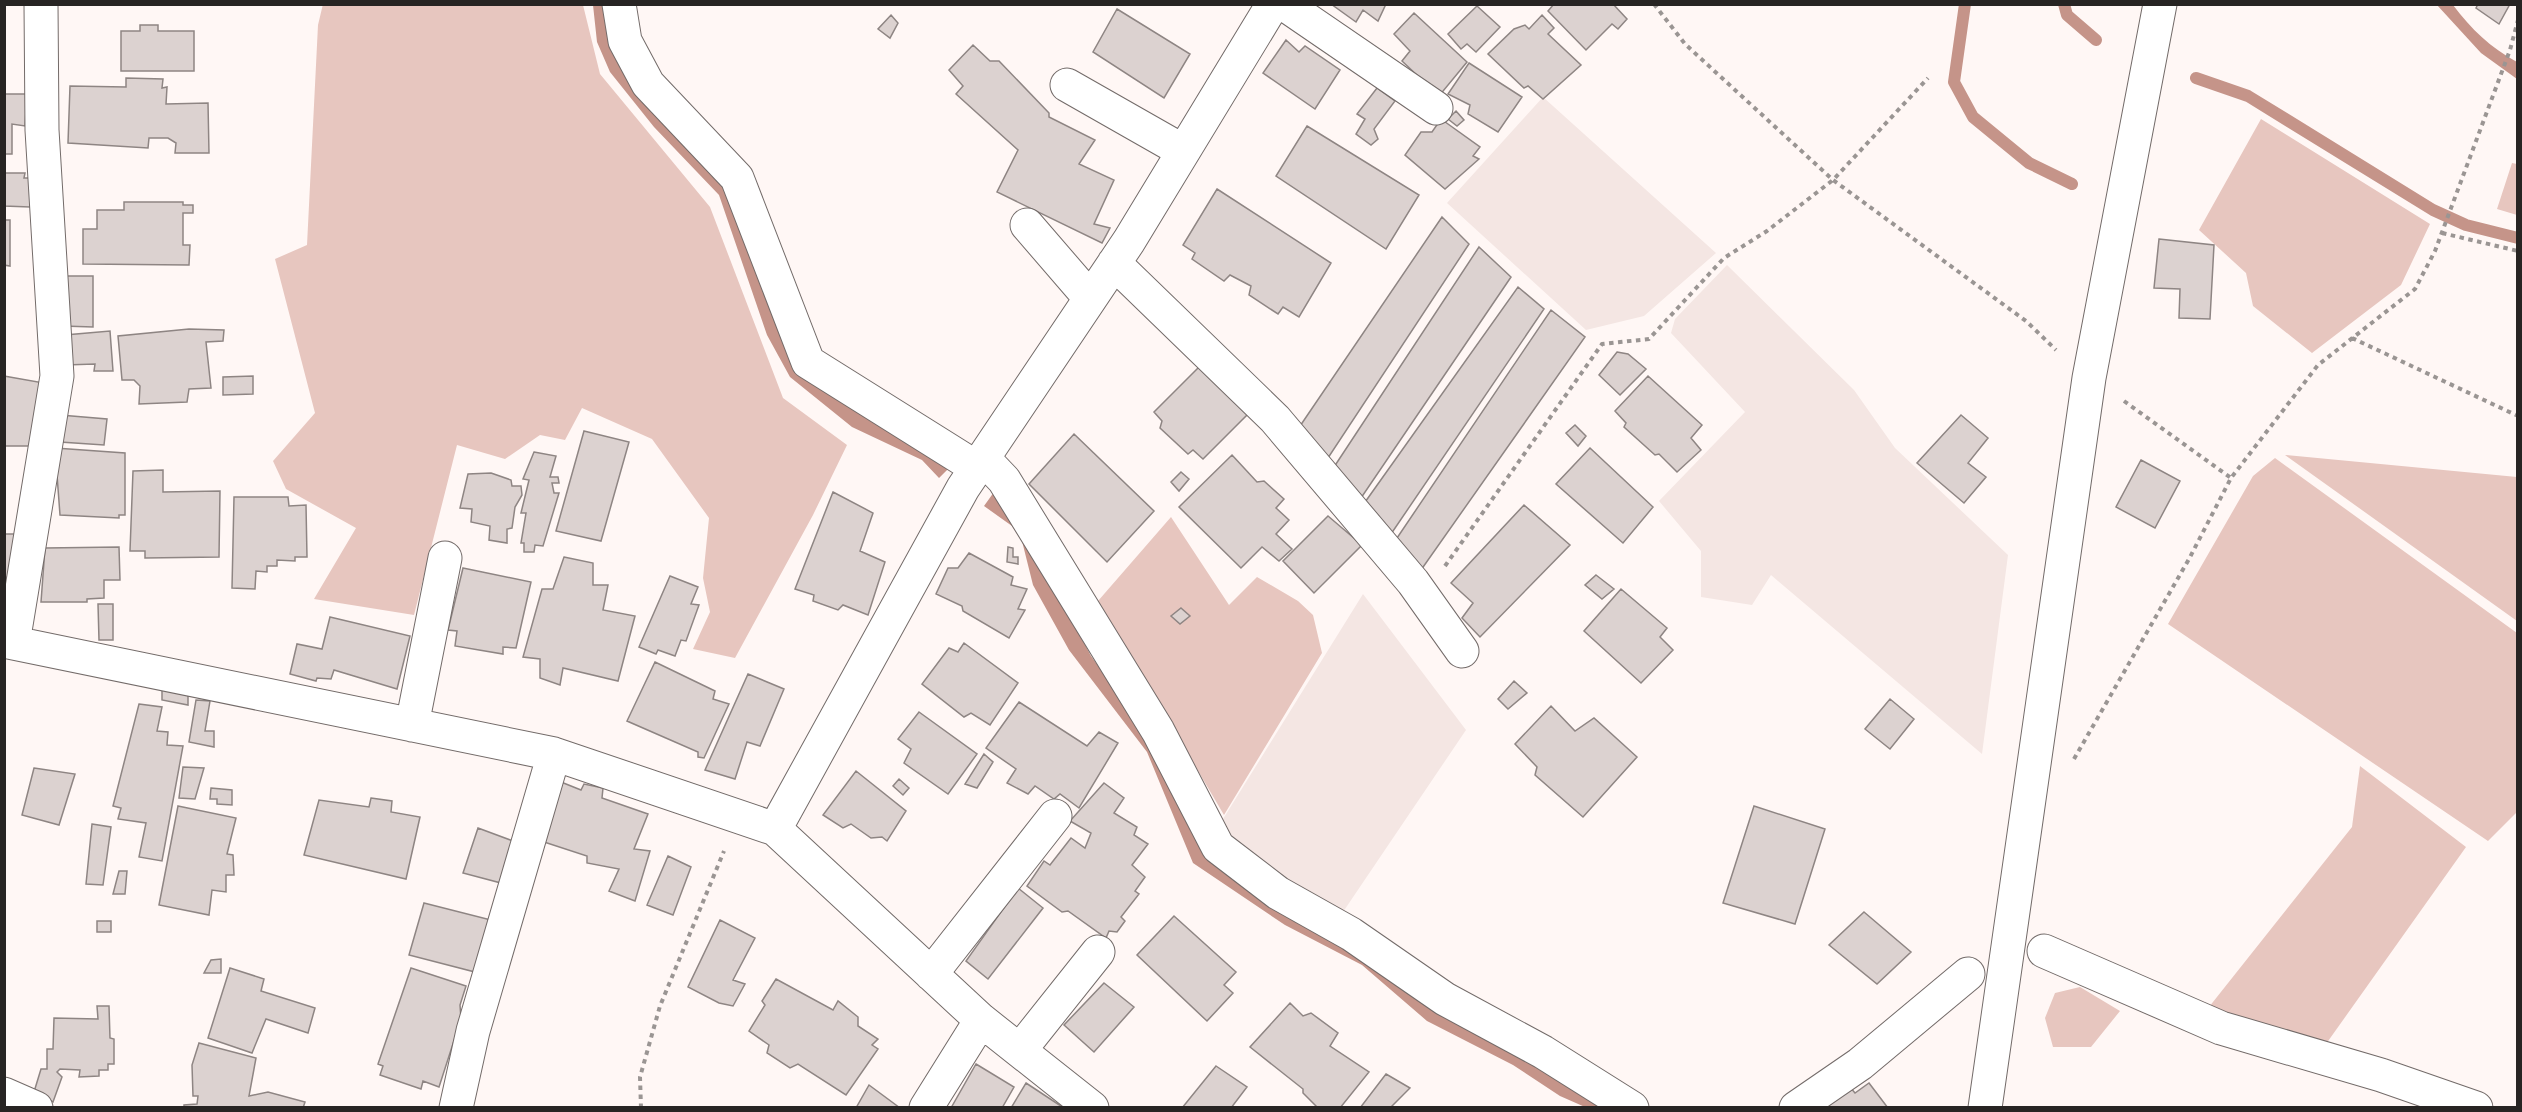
<svg xmlns="http://www.w3.org/2000/svg" width="2522" height="1112" viewBox="0 0 2522 1112" font-family="'Titillium Web',sans-serif">
	<style>
		.built { fill: #f4e6e3 }
		.green { fill: #e7c6bf }
		.water { fill: #c59489 }
		.lines { fill: none; stroke-linecap: round; stroke-linejoin: round }
		.stream { stroke: #c59489; stroke-width: 12 }
		.building { fill: #dcd2d0; stroke: #8e8583; stroke-width: 1.5 }
		.minor-casing { stroke: #736b69; stroke-width: 35 }
		.path { stroke: #9a9593; stroke-width: 4; stroke-dasharray: 4.5 4.5; stroke-linecap: butt }
		.minor { stroke: #fff; stroke-width: 33 }
	</style>
	<rect width="100%" height="100%" fill="#fff7f5"/>
	<path class="built" d="M1543,97L1716,253L1644,316L1586,330L1447,203Z
		M1727,265L1854,390L1895,448L2008,555L1982,754L1771,575L1752,605L1701,597V551L1659,501L1745,412L1671,333L1675,319Z
		M1363,594L1466,730L1343,912L1292,897L1223,838V819Z"/>
	<path class="green" d="M323,4L583,5L600,74L710,207L783,398L847,445L813,515L735,658L693,649L710,612L703,578L709,518L652,439L582,408L565,440L540,435L505,459L457,445L414,615L314,599L356,528L286,489L273,461L315,413L275,259L307,245L318,25Z
		M2261,119L2430,224L2401,285L2312,353L2253,306L2246,273L2199,230Z
		M2512,163L2517,164V215L2497,209Z
		M2285,455L2517,477V621Z
		M2275,458L2517,633V812L2488,841L2168,624L2253,476Z
		M1171,517L1229,605L1257,577L1298,601L1313,615L1322,653L1224,815L1098,601Z
		M2360,766L2466,847L2326,1044L2209,1007L2352,827Z
		M2080,987L2120,1011L2091,1047H2053L2045,1018L2055,993Z"/>
	<path class="water" d="M593,5H607L732,187L791,352L951,466L939,478L922,460L852,427L790,377L767,335L719,195L654,127L610,72L597,42Z
		M2437,5H2453C2471,29 2491,48 2517,62V79L2481,53Z
		M994,492L1052,582L1091,656L1155,745L1211,856L1617,1107H1585L1560,1096L1513,1065L1427,1021L1362,965L1285,925L1193,863L1147,752L1069,650L1033,585L1022,541L1012,526L984,506Z"/>
	<g class="lines">
		<path class="stream" d="M1965,4L1954,82L1973,117L2029,163L2072,184
			M2064,4L2067,15L2096,40
			M2196,78L2248,96L2433,210L2466,225L2518,238"/>
	</g>
	<path class="building" d="M1331,4H1386L1378,21L1363,10L1356,22Z
		M1554,4H1613L1627,19L1618,29L1612,24L1586,50L1548,11Z
		M2478,4H2510L2499,24L2476,8Z
		M1477,6L1500,27L1476,52L1467,44L1461,49L1448,34Z
		M1117,9L1190,54L1164,98L1093,52Z
		M1414,13L1467,62L1439,96L1402,61L1410,51L1394,34Z
		M891,15L898,23L890,38L878,29Z
		M1542,15L1554,28L1548,34L1581,65L1543,99L1528,86L1524,88L1488,54L1514,29L1525,25L1529,29Z
		M140,25H158V31H194V71H121V31H140Z
		M1286,40L1299,52L1305,46L1340,70L1315,109L1263,73Z
		M973,45L990,61H999L1049,113V117L1095,140L1079,164L1114,180L1094,224L1110,228L1102,243L997,192L1018,150L956,94L963,86L949,70Z
		M1469,63L1522,97L1498,132L1468,114L1470,105L1448,94Z
		M126,78L163,79L162,88L167,87L166,104L208,103L209,153H175L176,143L168,138H149L148,148L68,143L70,86L126,87Z
		M1377,88L1395,101L1374,129L1378,139L1371,145L1356,134L1365,119L1357,114Z
		M4,94H27L25,126L12,124V154H4Z
		M1456,111L1464,120L1457,126L1448,119Z
		M1441,119L1480,147L1473,156L1479,159L1445,189L1405,155L1421,132H1432Z
		M1307,126L1419,195L1386,249L1276,176Z
		M4,173H25L24,178H30V207L4,206Z
		M1217,189L1331,263L1299,317L1283,307L1278,314L1249,295L1251,286L1230,275L1224,281L1192,259L1195,253L1183,245Z
		M124,202H183V205H193V213H183V245H190L189,265L83,264V229H97V210H124Z
		M1442,217L1469,244L1326,461L1298,429Z
		M4,220H10V266L4,265Z
		M2159,239L2214,245L2210,319L2179,318L2180,289L2154,288Z
		M1479,247L1511,277L1361,498L1334,467Z
		M63,276H93V327L63,326Z
		M1518,287L1544,309L1391,534L1363,505Z
		M1551,310L1585,337L1421,570L1395,541Z
		M189,329L224,330L223,341L206,342L211,388L189,389L187,402L139,404L140,386L134,380H122L118,336Z
		M110,331L113,371H94L95,364L65,365V335Z
		M1617,352L1628,354L1646,369L1620,395L1599,375Z
		M1200,366L1249,413L1203,459L1193,450L1188,454L1160,428L1162,421L1154,412Z
		M4,376L44,383L33,446H4Z
		M253,376V394L223,395V377Z
		M1648,376L1702,425L1691,438L1701,450L1677,472L1659,454L1655,455L1624,427L1626,423L1615,411Z
		M60,415L107,419L104,445L60,442Z
		M1961,415L1988,438L1968,463L1986,477L1964,503L1917,463Z
		M1575,425L1586,436L1578,446L1566,433Z
		M584,431L629,442L601,541L556,531Z
		M1074,434L1154,511L1107,562L1029,484Z
		M55,448L125,453V515H119V518L60,515Z
		M1590,448L1653,507L1623,543L1556,484Z
		M534,452L556,456L550,477H558L559,483H552L554,493H559L543,546L535,545L534,552H524V543H521L526,513H521L529,480L523,479Z
		M1232,455L1257,482L1264,481L1284,499L1276,508L1289,520L1276,534L1292,549L1279,561L1262,547L1241,568L1179,507Z
		M2141,460L2180,481L2155,528L2116,507Z
		M163,470V492L220,491L219,557L145,558V551H130L133,471Z
		M1181,472L1189,479L1179,491L1171,482Z
		M491,473L511,480L512,486H521L522,495L515,507L512,528L507,529V543L489,540L490,526L471,522L472,509L460,508L468,474Z
		M833,492L873,513L860,551L885,562L868,615L843,605L838,610L813,601L814,595L795,589Z
		M234,497H288L289,506L306,505L307,557H295V561L277,560V566H267V572L256,571L255,589L232,588Z
		M1524,505L1570,545L1480,637L1462,618L1473,603L1451,583Z
		M1328,516L1362,545L1314,593L1283,561Z
		M4,534H17V577H7V593H4Z
		M119,547L120,580H104V598L87,599V602H41L45,548Z
		M1008,547L1013,548V557H1018V564L1007,562Z
		M969,553L1013,577L1011,585L1027,589L1018,609L1025,610L1009,638L963,611L962,606L936,594L948,568H958Z
		M564,557L593,563V585H608L603,610L635,616L618,681L563,668L560,685L540,678V659L523,657L542,589H553Z
		M463,568L531,582L516,648L503,647V654L455,646L457,631L448,630Z
		M1596,575L1614,589L1602,599L1585,585Z
		M670,576L698,587L691,604L699,605L686,641L681,640L675,656L658,650L656,654L639,647Z
		M1621,589L1667,628L1660,637L1673,650L1641,683L1584,631Z
		M98,604H113V640H99Z
		M1181,608L1190,616L1180,624L1171,616Z
		M330,617L410,636L397,689L334,670L331,679L317,678L316,681L290,674L297,644L322,649Z
		M964,643L1018,683L990,725L971,713L964,717L922,684L949,648L958,652Z
		M655,662L715,691L713,699L729,704L704,758L698,757V752L627,721Z
		M748,674L784,689L760,746L747,742L735,779L705,770Z
		M1514,681L1527,693L1508,709L1498,699Z
		M162,687L188,692V705L162,700Z
		M1890,699L1914,719L1890,749L1865,729Z
		M196,700L210,701L205,731H214V747L189,742Z
		M1019,702L1087,746L1099,732L1118,743L1079,808L1060,794L1054,799L1035,786L1028,794L1007,783L1016,769L986,748Z
		M139,704L162,707L157,731L168,732L167,745L183,746L162,861L139,857L146,823L118,819L121,808L113,806Z
		M1551,706L1575,731L1594,718L1637,757L1583,817L1535,775L1537,767L1515,744Z
		M919,712L977,754L948,794L904,763L911,749L898,739Z
		M984,754L993,762L977,788L965,784Z
		M183,767L204,768L195,799L179,798Z
		M34,768L75,774L59,825L22,815Z
		M856,771L906,811L887,841L882,837L871,838L851,824L843,828L823,815Z
		M899,779L909,788L903,795L893,786Z
		M561,782L581,790L584,784L603,788L602,798L648,814L634,849L650,851L635,901L609,891L619,869L587,863V856L541,841Z
		M1104,783L1124,798L1114,813L1137,827L1134,835L1148,844L1132,865L1145,877L1135,891L1139,894L1121,917L1125,921L1117,932L1109,931L1106,938L1068,911L1062,912L1027,886L1044,861L1050,865L1071,838L1085,848L1091,833L1070,821Z
		M211,788L232,790V805L217,804V799H210Z
		M371,798L392,801L391,812L420,817L406,879L304,855L319,800L369,807Z
		M178,806L236,818L227,854L233,855L234,875H226V892L212,890L209,915L159,905Z
		M1754,806L1825,829L1795,924L1723,903Z
		M92,824L111,827L103,885L86,884Z
		M478,828L513,841L501,883L463,873Z
		M668,856L691,867L673,915L647,905Z
		M119,871H127L125,894H113Z
		M1018,888L1043,908L988,979L966,961Z
		M424,903L491,920L475,972L409,955Z
		M1864,912L1911,952L1877,984L1829,945Z
		M1174,916L1236,972L1224,985L1233,993L1207,1021L1137,955Z
		M720,920L755,938L733,980L745,984L733,1006L719,1003L688,987Z
		M97,921H111V932H97Z
		M221,959V973H204L211,960Z
		M230,968L264,979L261,991L315,1008L308,1033L266,1019L252,1053L208,1038Z
		M411,968L466,986L460,1005L461,1019L439,1087L423,1081L421,1089L380,1075L383,1066L378,1064Z
		M776,979L833,1010L838,1001L858,1017V1026L878,1039L872,1045L878,1049L846,1095L798,1064L790,1068L767,1053L769,1045L749,1031L765,1005L762,1001Z
		M1104,983L1134,1007L1094,1052L1064,1025Z
		M1290,1003L1303,1016L1311,1013L1338,1033L1330,1046L1369,1072L1340,1108H1318L1303,1093V1089L1250,1047Z
		M97,1006H109L110,1038L114,1039V1064H108V1070H99V1076L79,1077L80,1070L60,1069L57,1072L62,1077L53,1102L34,1092L41,1069H47V1049H53L54,1018L98,1019Z
		M199,1043L256,1058L249,1096L268,1092L305,1102L303,1108H184V1105L197,1104L198,1096H193L192,1065Z
		M976,1064L1014,1087L1002,1108H951Z
		M1216,1066L1247,1087L1231,1108H1182Z
		M1386,1074L1410,1088L1390,1108H1360Z
		M1026,1083L1064,1108H1011Z
		M1869,1083L1888,1108H1822L1850,1087L1855,1093Z
		M869,1085L900,1108H856Z"/>
	<g class="lines">
		<defs>
			<path id="minor" d="M619,4L625,41L648,84L737,178L808,362L977,468
				M1284,4L1436,108
				M1067,85L1183,151
				M1027,225L1090,298
				M1114,263L1275,419L1413,582L1462,651
				M983,458L1004,480L1158,731L1218,847L1278,893L1351,934L1445,999L1543,1052L1632,1108
				M4,641L554,754L775,829L981,1020L1092,1108
				M13,643L57,376L42,130L41,4
				M412,725L445,558
				M775,829L963,488L1129,241L1273,4
				M2044,951L2221,1028L2381,1075L2476,1108
				M931,974L1055,816
				M1020,1050L1098,952
				M4,1094L36,1108
				M456,1108L473,1031L554,754
				M926,1108L981,1020
				M1796,1108L1860,1064L1968,974
				M1985,1108L2089,378L2160,4"/>
		</defs>
		<use href="#minor" class="minor-casing"/>
		<path class="path" d="M1654,4L1685,44L1833,180L2026,321L2056,350
			M2442,233L2518,251
			M2352,338L2518,416
			M2124,401L2231,478
			M1445,566L1602,344L1649,339L1724,258L1767,231L1833,180L1928,78
			M2074,759L2189,559L2231,478L2318,365L2415,289L2435,251L2510,50L2518,20
			M641,1108L640,1077L660,1006L724,851"/>
		<use href="#minor" class="minor"/>
	</g>
	<rect width="2522" height="1112" fill="none" stroke="#272423" stroke-width="12"/>
</svg>
